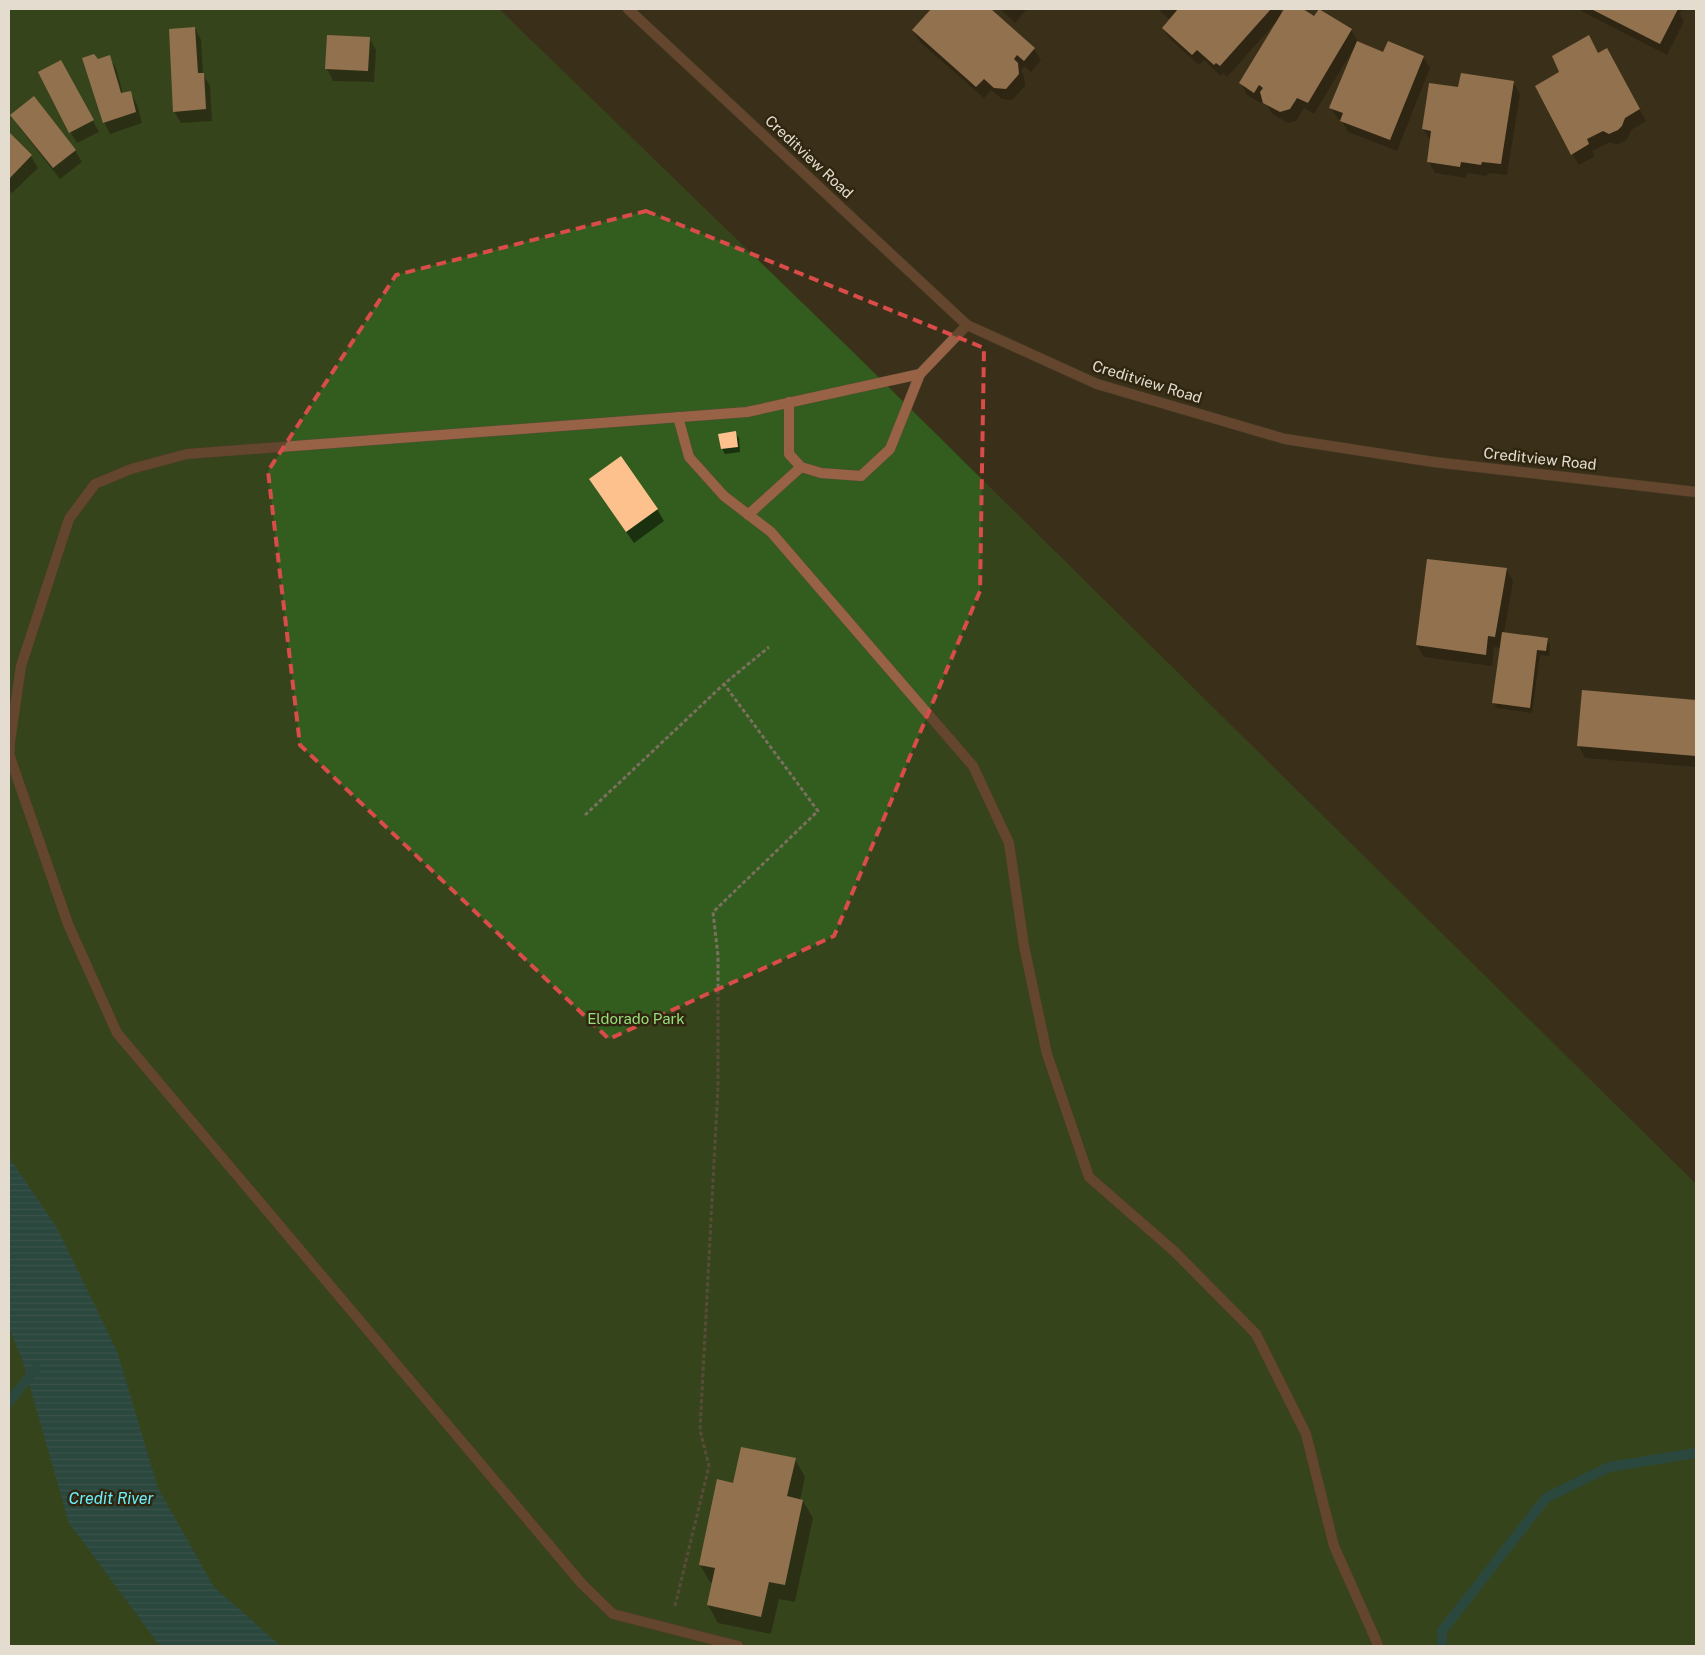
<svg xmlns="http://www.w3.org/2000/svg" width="1705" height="1655" viewBox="0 0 1705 1655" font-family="'Public Sans',sans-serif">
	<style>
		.park { fill: #325d1e }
		.water { fill: url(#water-rules) }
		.shadow { fill: #0007 }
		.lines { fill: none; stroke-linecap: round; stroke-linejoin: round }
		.stream { stroke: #19666c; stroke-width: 10 }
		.building { fill: #fdc18e }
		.service-casing { stroke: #564c36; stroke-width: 11 }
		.minor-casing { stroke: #564c36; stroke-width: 11 }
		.tertiary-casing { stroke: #564c36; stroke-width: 11 }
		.path { stroke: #7a705d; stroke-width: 3; stroke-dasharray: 4 2.5; stroke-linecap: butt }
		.service { stroke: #986247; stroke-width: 10 }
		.minor { stroke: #986247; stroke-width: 10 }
		.tertiary { stroke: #986247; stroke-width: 10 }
		.marked { fill: none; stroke: #d94c49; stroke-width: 4; stroke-dasharray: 10 6; stroke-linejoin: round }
		.labels { text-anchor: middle; stroke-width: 5; stroke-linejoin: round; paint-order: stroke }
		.street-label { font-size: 15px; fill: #e3dccf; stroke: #302610 }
		.park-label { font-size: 15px; fill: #98de7b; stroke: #302610 }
		.water-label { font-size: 16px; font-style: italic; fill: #68f1fd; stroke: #302610 }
	</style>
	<defs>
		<pattern id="water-rules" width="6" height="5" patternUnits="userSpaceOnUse" patternTransform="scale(1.25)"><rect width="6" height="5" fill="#19666c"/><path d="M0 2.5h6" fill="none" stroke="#3a7b80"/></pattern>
	</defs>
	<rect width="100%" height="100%" fill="#3b3019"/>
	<path class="park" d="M9,9H499L851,350L1696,1184V1646H9Z"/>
	<path class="water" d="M9,1157L57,1228L117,1351L158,1488L214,1587L281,1646H160L69,1523L22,1359L9,1328Z"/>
	<path class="shadow" d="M933,9H989L1034,49L1041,60L1031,72L1024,66L1021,71L1024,76L1025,86L1012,100L1002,99L991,90L984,98L920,42L913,31Z
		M1000,9H1027L1015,23Z
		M1158,9H1280L1282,14L1285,9H1300L1315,17L1351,30L1358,41L1357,43L1383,53L1423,57L1430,68L1397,151L1348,132L1342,121L1338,119L1331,108L1355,49L1354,48L1314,114L1304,108L1296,121L1288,123L1272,114L1264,99L1261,103L1247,95L1241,83L1278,22L1277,21L1227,77L1223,73L1221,76L1204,60L1199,65L1170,39L1163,28L1170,20Z
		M1581,9H1682L1680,14L1684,21L1667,55L1583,12Z
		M195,28L201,40L203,74L210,86L212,121L181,123L174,111Z
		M369,38L376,50L374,82L333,81L327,69Z
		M1598,55L1614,61L1646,121L1631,130L1628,138L1625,141L1616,145L1610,142L1592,151L1595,156L1579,165L1572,154Z
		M109,57L116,68L123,94L130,92L137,104L142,123L110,134L104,122L97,61Z
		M67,73L99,132L77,143L70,132Z
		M1513,82L1520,94L1507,175L1488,173L1487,176L1467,173L1466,178L1435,173L1429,162L1431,141L1423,129L1459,88Z
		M12,115L75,150L82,162L60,179L19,127Z
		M9,133L31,156L38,168L12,193L9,190Z
		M735,433L739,438L740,452L725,454L722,448Z
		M590,480L657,509L664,521L634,543Z
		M1506,569L1513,581L1504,633L1547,639L1550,645L1549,656L1540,655L1532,713L1497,708L1494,703L1501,648L1494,647L1492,666L1424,657L1417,645Z
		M1584,692L1696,701V767L1585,758L1579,746Z
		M795,1459L805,1477L800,1500L803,1501L813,1518L795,1602L779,1599L771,1634L718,1623L708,1605L713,1583L710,1582L700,1565L734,1484Z"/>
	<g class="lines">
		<path class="stream" d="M9,1402L36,1368
			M1442,1646V1631L1546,1498L1609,1467L1696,1453"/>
	</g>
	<path class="building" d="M931,9H991L1035,48L1024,61L1017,55L1014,59L1018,63L1019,74L1006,89L994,88L984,79L976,87L912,30Z
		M1178,9H1271L1220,66L1216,63L1214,65L1197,50L1192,55L1162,28Z
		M1284,9H1303L1314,16L1319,9L1352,29L1308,103L1297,98L1290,109L1280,112L1263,103L1260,92L1263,88L1259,85L1254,93L1239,83Z
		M1591,9H1678L1660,44Z
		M195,27L198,73H204L206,109L173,112L169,29Z
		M327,35L370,37L368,71L325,69Z
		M1589,35L1598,53L1607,48L1640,109L1625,118L1622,126L1618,130L1609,134L1603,131L1587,139L1589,144L1571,155L1535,86L1559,72L1552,56Z
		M1357,41L1383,52L1388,41L1424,56L1390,140L1340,121L1343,113L1329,108Z
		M94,54L98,59L110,55L121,93L131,91L136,112L103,123L82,58Z
		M61,60L94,120L69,133L38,72Z
		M1461,73L1514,81L1501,164L1482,162L1481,165L1461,162L1460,167L1427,162L1431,131L1422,129L1429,83L1458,87Z
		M34,96L76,150L53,168L10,115Z
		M9,132L32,155L9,179Z
		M736,431L738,447L721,449L718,434Z
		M621,456L658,509L626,532L589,479Z
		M1427,559L1507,568L1495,637L1488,636L1486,655L1416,645Z
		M1502,632L1548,638L1546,651L1537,650L1530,708L1492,703Z
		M1582,690L1696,700V756L1577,746Z
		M741,1447L796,1458L787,1496L803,1500L785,1585L769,1582L761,1617L707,1605L715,1568L699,1565L717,1479L733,1483Z"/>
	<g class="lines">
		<defs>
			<path id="service" d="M789,402V454L801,467L821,473L861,476L890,449L920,374
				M678,417L689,457L724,496L771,532L973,766L1009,843L1024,946L1047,1054L1089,1177L1175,1252L1256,1334L1306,1434L1334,1546L1375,1638L1378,1646
				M748,515L801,467
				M10,757L68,924L117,1033L582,1584L613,1614L738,1646"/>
			<path id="minor" d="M9,761L10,742L21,666L69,519L95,484L131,469L187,454L747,412L920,374L967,325"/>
			<path id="tertiary" d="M628,9L967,325L1097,384L1285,439L1434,462L1696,492"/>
		</defs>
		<use href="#service" class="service-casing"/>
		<use href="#minor" class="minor-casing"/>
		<use href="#tertiary" class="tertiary-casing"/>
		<path class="path" d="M585,815L724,684
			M675,1606L709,1466L700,1430L718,1086V956L713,912L818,811L724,684L769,647"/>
		<use href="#service" class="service"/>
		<use href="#minor" class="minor"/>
		<use href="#tertiary" class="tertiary"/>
	</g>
	<path d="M0 0H1705V1655H0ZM646,211L984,348L980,591L834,936L609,1039L300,745L268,471L396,275Z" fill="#3b3019" fill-opacity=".55" fill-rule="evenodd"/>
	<path class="marked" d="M646,211L984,348L980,591L834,936L609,1039L300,745L268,471L396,275Z"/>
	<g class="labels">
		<g class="street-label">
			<text transform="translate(809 157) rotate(43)" y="5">Creditview Road</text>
			<text transform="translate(1147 382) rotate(17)" y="5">Creditview Road</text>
			<text transform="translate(1540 459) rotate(6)" y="5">Creditview Road</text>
		</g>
		<g class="park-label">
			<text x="636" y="1024">Eldorado Park</text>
		</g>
		<g class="water-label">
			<text x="111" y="1504">Credit River</text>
		</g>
	</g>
	<rect width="1705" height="1655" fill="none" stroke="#e3dccf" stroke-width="20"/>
</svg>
